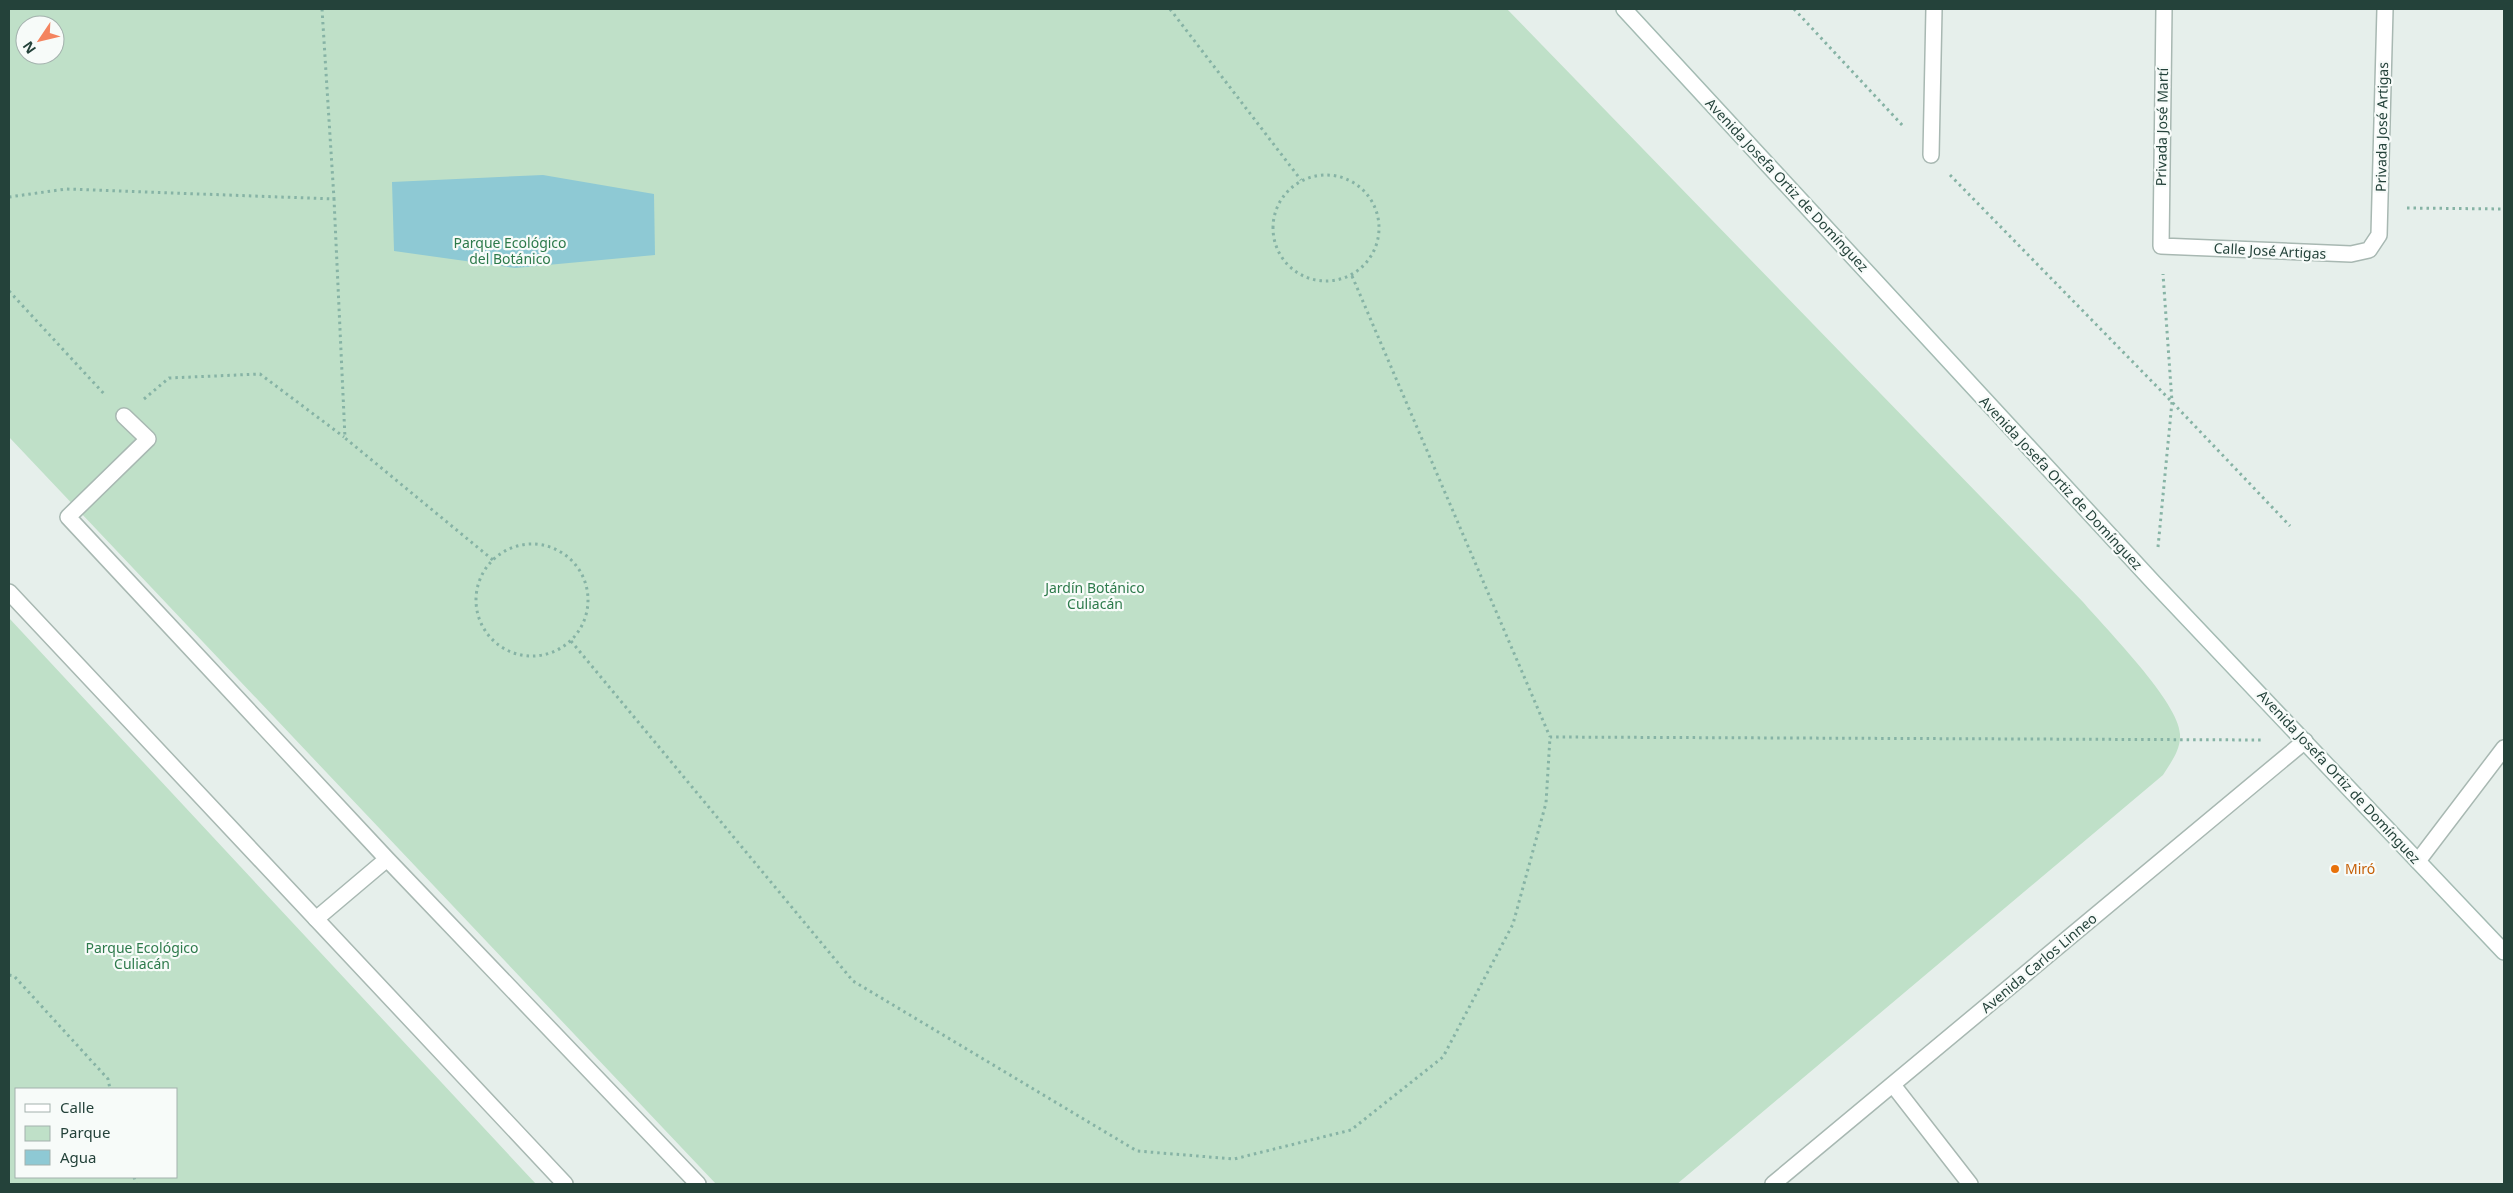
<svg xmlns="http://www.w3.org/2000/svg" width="2513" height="1193" viewBox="0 0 2513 1193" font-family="'Noto Sans',sans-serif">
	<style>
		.green { fill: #bfe0c8; fill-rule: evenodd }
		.water { fill: #8ec9d4 }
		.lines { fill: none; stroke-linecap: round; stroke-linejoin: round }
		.service-casing { stroke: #a8b8b2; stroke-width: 18 }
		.pedestrian-casing { stroke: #a8b8b2; stroke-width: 18 }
		.minor-casing { stroke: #a8b8b2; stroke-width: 18 }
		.secondary-casing { stroke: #a4bbb3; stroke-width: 18 }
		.path { stroke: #86b3a5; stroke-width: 3; stroke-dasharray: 2.5 4; stroke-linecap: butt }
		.service { stroke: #fff; stroke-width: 15 }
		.pedestrian { stroke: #fff; stroke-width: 15 }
		.minor { stroke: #fff; stroke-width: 15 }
		.secondary { stroke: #fff; stroke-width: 15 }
		.food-dot { fill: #e8710a; stroke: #f7fbf9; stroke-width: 2 }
		.labels { text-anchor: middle; stroke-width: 4.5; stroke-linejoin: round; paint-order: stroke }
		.street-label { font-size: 14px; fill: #24423a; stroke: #f7fbf9 }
		.park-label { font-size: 14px; fill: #2d7a4b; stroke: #f7fbf9 }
		.food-label { font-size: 14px; fill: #c56008; stroke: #f7fbf9; text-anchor: start }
	</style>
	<rect width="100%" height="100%" fill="#e6efeb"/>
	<path class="green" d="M9,9H1507L2083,602C2105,628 2179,702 2180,734C2181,750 2171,762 2163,775L1677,1184H716L9,437ZM25,25H55V55H25Z
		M9,618L536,1184H9ZM16,1089H176V1177H16Z"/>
	<path class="water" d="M543,175L654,194L655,255L515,268L394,251L392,182Z"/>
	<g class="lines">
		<defs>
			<path id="service" d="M124,416L148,439L68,517L387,859L698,1184
				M316,919L387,859
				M1893,1085L1970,1184"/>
			<path id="pedestrian" d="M9,592L565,1184"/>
			<path id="minor" d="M2164,9L2161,246L2351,254L2369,250L2379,235L2385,9
				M1931,155L1934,9
				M2418,861L2504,748
				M1773,1184L2305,741"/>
			<path id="secondary" d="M1624,9L2154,583L2504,952"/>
		</defs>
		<use href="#service" class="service-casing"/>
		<use href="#pedestrian" class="pedestrian-casing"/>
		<use href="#minor" class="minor-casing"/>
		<use href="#secondary" class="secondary-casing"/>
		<path class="path" d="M322,9L334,199
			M1170,9L1301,180
			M1794,9L1904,127
			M1273 228a53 53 0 1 1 106 0a53 53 0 1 1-106 0Z
			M1950,175L2172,402L2290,526
			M9,197L66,189L334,199L345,438L493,560
			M2407,208L2504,209
			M1352,276L1550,737
			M9,291L106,396
			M144,399L169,378L260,374L344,437
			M476 600a56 56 0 1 1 112 0a56 56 0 1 1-112 0Z
			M2158,547L2172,402L2163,274
			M571,641L853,981L1137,1151L1234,1159L1351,1130L1443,1057L1513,924L1546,803L1550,737L2262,740
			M9,975L14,976L108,1079L110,1089
			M134,1177L136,1184"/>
		<use href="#service" class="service"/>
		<use href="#pedestrian" class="pedestrian"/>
		<use href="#minor" class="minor"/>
		<use href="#secondary" class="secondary"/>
	</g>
	<circle class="food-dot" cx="2335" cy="869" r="5"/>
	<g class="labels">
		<g class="street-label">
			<text transform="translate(2162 127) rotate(-89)" y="5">Privada José Martí</text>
			<text transform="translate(2382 127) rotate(-89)" y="5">Privada José Artigas</text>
			<text transform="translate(1787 185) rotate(47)" y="5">Avenida Josefa Ortiz de Domínguez</text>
			<text transform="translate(2270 251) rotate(3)" y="5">Calle José Artigas</text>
			<text transform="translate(2061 483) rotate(47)" y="5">Avenida Josefa Ortiz de Domínguez</text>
			<text transform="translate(2339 777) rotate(47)" y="5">Avenida Josefa Ortiz de Domínguez</text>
			<text transform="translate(2039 963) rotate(-40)" y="5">Avenida Carlos Linneo</text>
		</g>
		<g class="park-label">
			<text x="510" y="248">Parque Ecológico<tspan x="510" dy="16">del Botánico</tspan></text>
			<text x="1095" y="593">Jardín Botánico<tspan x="1095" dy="16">Culiacán</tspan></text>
			<text x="142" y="953">Parque Ecológico<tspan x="142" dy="16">Culiacán</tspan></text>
		</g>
		<g class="food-label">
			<text x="2345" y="874">Miró</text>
		</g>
	</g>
	<rect width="2513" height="1193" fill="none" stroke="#24423a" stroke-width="20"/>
	<rect x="15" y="1088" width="162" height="90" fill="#f7fbf9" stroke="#a3b1ad"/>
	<rect x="25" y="1104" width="25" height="8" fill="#ffffff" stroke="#a3b1ad"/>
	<text x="60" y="1113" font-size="15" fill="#24423a">Calle</text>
	<rect x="25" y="1126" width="25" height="15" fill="#bfe0c8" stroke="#a3b1ad"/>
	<text x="60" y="1138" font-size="15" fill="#24423a">Parque</text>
	<rect x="25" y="1150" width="25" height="15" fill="#8ec9d4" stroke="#a3b1ad"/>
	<text x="60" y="1163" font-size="15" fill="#24423a">Agua</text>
	<g transform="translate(40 40) rotate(235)"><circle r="24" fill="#f7fbf9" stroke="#a3b1ad"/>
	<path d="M0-4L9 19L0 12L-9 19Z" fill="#f4845f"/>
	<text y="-8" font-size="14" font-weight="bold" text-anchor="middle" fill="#24423a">N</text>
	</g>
</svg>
